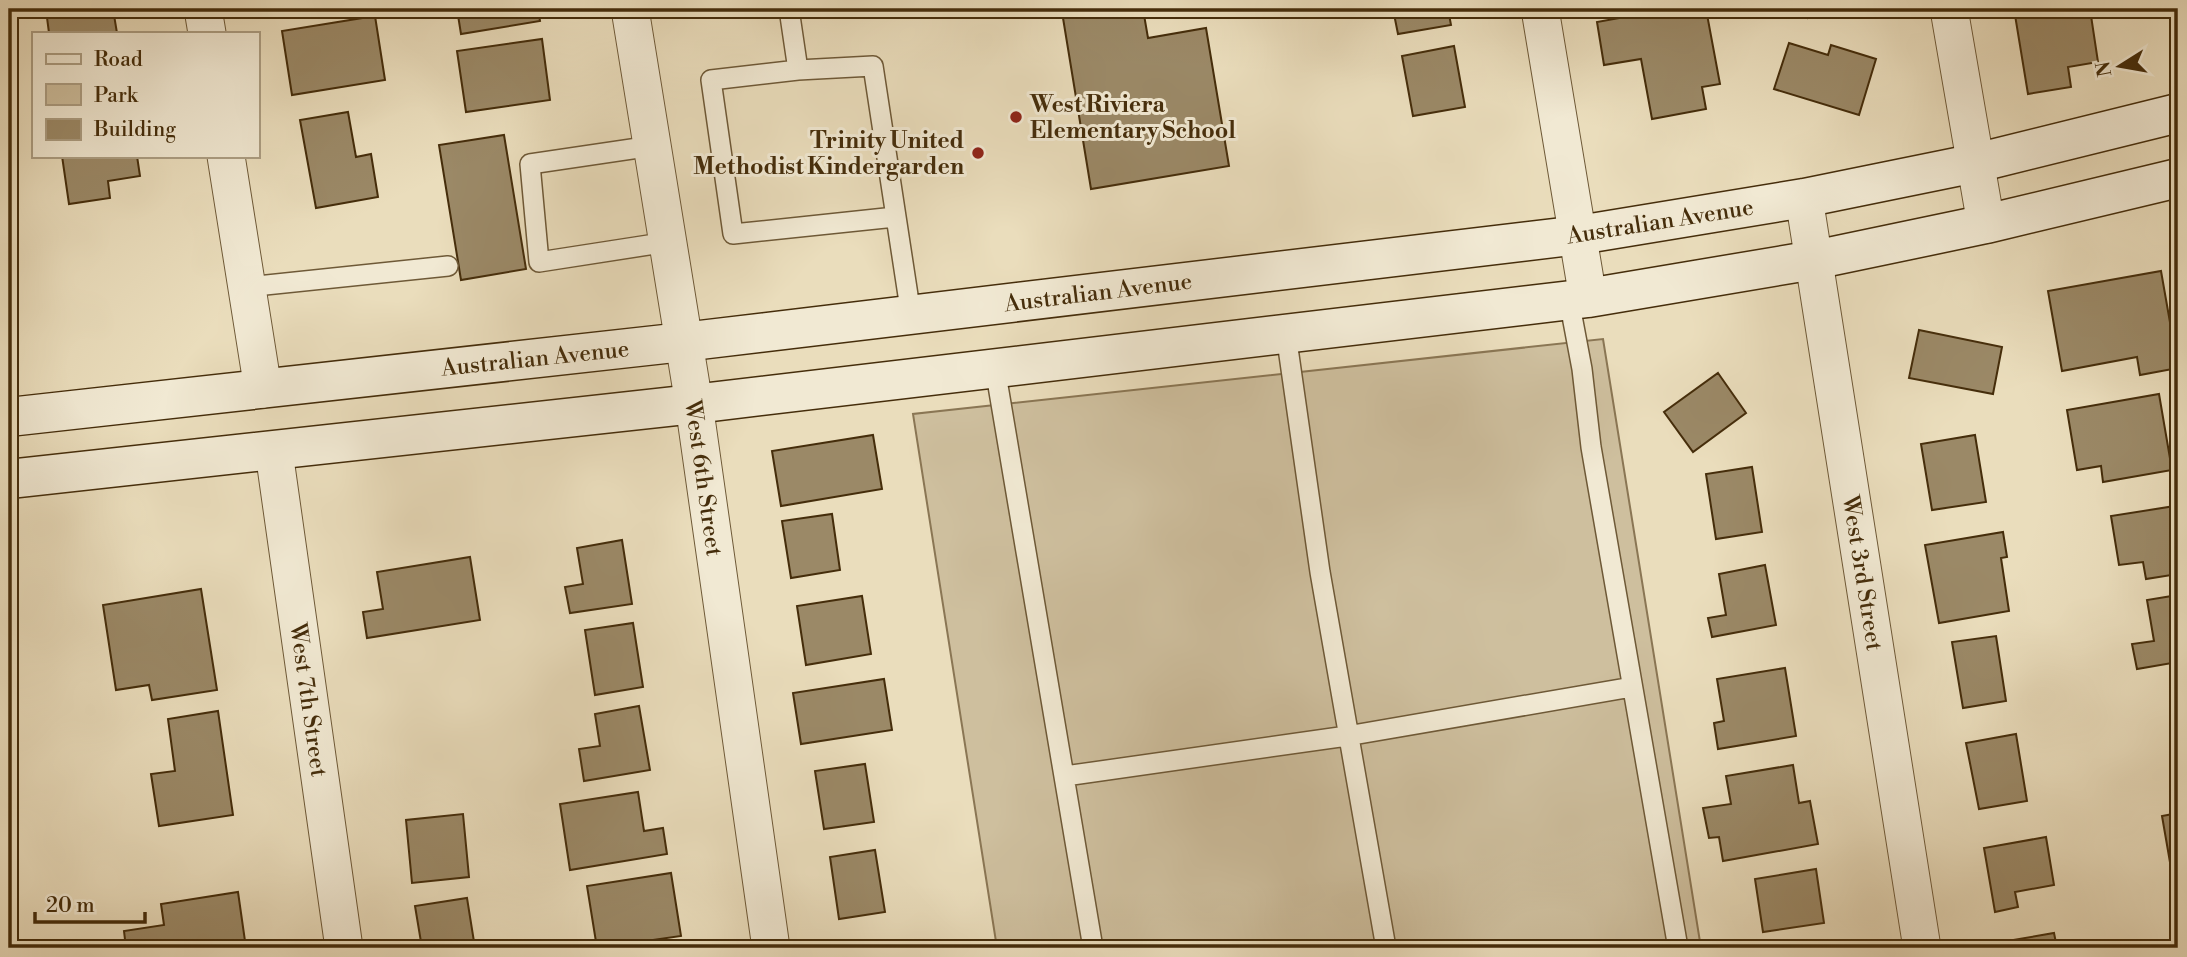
<svg xmlns="http://www.w3.org/2000/svg" width="2187" height="957" viewBox="0 0 2187 957" font-family="'Libre Bodoni',serif">
	<style>
		.green { fill: #cebf9e; stroke: #8a7654; stroke-width: 2 }
		.building { fill: #9b8967; stroke: #452d0b; stroke-width: 2 }
		.lines { fill: none; stroke-linecap: round; stroke-linejoin: round }
		.service-casing { stroke: #6e5937; stroke-width: 22 }
		.minor-casing { stroke: #6e5937; stroke-width: 39 }
		.secondary-casing { stroke: #452d0b; stroke-width: 41 }
		.service { stroke: #f1e9d3; stroke-width: 19 }
		.minor { stroke: #f1e9d3; stroke-width: 37 }
		.secondary { stroke: #f1e9d3; stroke-width: 38 }
		.poi-dot { fill: #8f2418; stroke: #f1e9d3; stroke-width: 2.5 }
		.labels { text-anchor: middle; stroke-width: 6; stroke-linejoin: round; paint-order: stroke }
		.poi-label { font-size: 23px; font-weight: bold; fill: #452d0b; stroke: #f1e9d3; text-anchor: start }
		.street-label { font-size: 23px; fill: #452d0b; stroke: #f1e9d3 }
	</style>
	<rect width="100%" height="100%" fill="#eaddbc"/>
	<filter id="stains"><feTurbulence type="fractalNoise" baseFrequency=".00286" numOctaves="4"/><feColorMatrix values="0 0 0 0 .2 0 0 0 0 .09 0 0 0 0 .02 0 0 0 .5 -.17"/></filter>
	<radialGradient id="worn" r=".72"><stop offset=".6" stop-color="#630" stop-opacity="0"/><stop offset="1" stop-color="#630" stop-opacity=".3"/></radialGradient>
	<path class="green" d="M1603,339L1701,948H997L913,414Z"/>
	<path class="building" d="M57,9H113L117,33H49L46,10Z
		M457,9H538L540,21L461,34Z
		M1122,9H1143L1148,38L1206,28L1229,166L1091,189L1063,18Z
		M1393,9H1448L1451,25L1398,34Z
		M1669,9H1706L1720,84L1702,87L1706,109L1652,119L1641,59L1604,65L1597,22Z
		M1806,9H1850L1808,18Z
		M2014,9H2090L2098,62L2068,67L2071,87L2028,94Z
		M375,16L385,80L292,95L282,31Z
		M542,39L550,100L466,112L457,51Z
		M1789,43L1828,55L1831,45L1876,59L1859,115L1774,89Z
		M1454,46L1465,107L1413,116L1402,56Z
		M348,112L356,157L371,154L378,197L316,208L300,120Z
		M504,135L526,269L461,280L439,145Z
		M62,156H137L140,176L108,181L110,198L69,204Z
		M2161,271L2178,368L2140,375L2137,357L2062,371L2048,291Z
		M1919,330L2002,347L1993,394L1909,378Z
		M1718,373L1746,413L1693,452L1664,412Z
		M2159,394L2172,470L2103,482L2101,466L2077,470L2067,410Z
		M873,435L882,489L781,506L772,451Z
		M1975,435L1986,502L1932,510L1921,444Z
		M1752,467L1762,532L1716,539L1706,474Z
		M2175,506L2178,525V574L2146,579L2143,562L2119,565L2111,516Z
		M832,514L840,570L791,578L782,521Z
		M2003,532L2007,557L2001,558L2009,611L1939,623L1925,545Z
		M622,540L632,604L570,613L565,587L583,584L577,548Z
		M470,557L480,620L367,638L363,612L383,609L377,572Z
		M1765,565L1776,625L1712,637L1708,618L1726,615L1719,574Z
		M201,589L217,690L152,700L149,685L116,690L103,605Z
		M2178,595V662L2137,669L2132,644L2154,641L2147,600Z
		M862,596L871,654L806,665L797,606Z
		M633,623L643,687L595,695L585,630Z
		M1996,636L2006,701L1963,708L1952,642Z
		M1785,668L1796,736L1718,749L1714,723L1724,721L1717,679Z
		M884,679L892,730L801,744L793,693Z
		M639,706L650,770L584,781L579,749L600,746L595,714Z
		M218,711L233,815L159,826L151,774L175,771L168,719Z
		M2016,734L2027,801L1979,809L1966,743Z
		M865,764L874,822L824,829L815,771Z
		M1793,765L1799,803L1810,801L1818,844L1723,861L1719,837L1709,838L1703,808L1731,804L1726,776Z
		M638,792L644,831L663,828L667,854L570,870L560,804Z
		M2178,813V867L2171,868L2162,816Z
		M463,814L469,877L412,883L406,820Z
		M2046,837L2054,885L2015,892L2018,907L1995,912L1984,848Z
		M875,850L885,912L839,919L830,857Z
		M1816,869L1824,923L1763,932L1755,879Z
		M671,873L681,936L597,948L587,886Z
		M238,892L246,948H126L124,931L164,925L161,904Z
		M467,898L475,948H422L415,906Z
		M2054,933L2057,948H2002L2001,942Z
		M918,942L919,948H878Z"/>
	<g class="lines">
		<defs>
			<path id="service" d="M789,9L798,70
				M652,146L530,164L539,262L668,242
				M895,217L733,234L711,80L798,70L873,66L911,315
				M247,287L448,266
				M1569,300L1582,369L1591,447L1678,948
				M1286,334L1320,572L1386,948
				M995,368L1093,948
				M1065,776L1347,736L1632,687"/>
			<path id="minor" d="M203,9L207,33
				M630,9L694,404L771,948
				M1540,9L1588,298
				M1949,9L1986,224
				M226,156L263,389
				M1804,198L1922,948
				M274,452L344,948"/>
			<path id="secondary" d="M9,417L683,342L1579,235L1804,198L1976,163L2178,113
				M9,479L694,404L1588,298L1814,260L1986,224L2178,178"/>
		</defs>
		<use href="#service" class="service-casing"/>
		<use href="#minor" class="minor-casing"/>
		<use href="#secondary" class="secondary-casing"/>
		<use href="#service" class="service"/>
		<use href="#minor" class="minor"/>
		<use href="#secondary" class="secondary"/>
	</g>
	<g class="poi-dot">
		<circle cx="1016" cy="117" r="7"/>
		<circle cx="978" cy="153" r="7"/>
	</g>
	<g class="labels">
		<g class="poi-label">
			<text x="1030" y="112">West Riviera<tspan x="1030" dy="26">Elementary School</tspan></text>
			<text x="964" y="148" text-anchor="end">Trinity United<tspan x="964" dy="26">Methodist Kindergarden</tspan></text>
		</g>
		<g class="street-label">
			<text transform="translate(1660 221) rotate(-9)" y="8">Australian Avenue</text>
			<text transform="translate(1098 292) rotate(-7)" y="8">Australian Avenue</text>
			<text transform="translate(535 358) rotate(-6)" y="8">Australian Avenue</text>
			<text transform="translate(704 478) rotate(82)" y="8">West 6th Street</text>
			<text transform="translate(1863 573) rotate(81)" y="8">West 3rd Street</text>
			<text transform="translate(309 700) rotate(82)" y="8">West 7th Street</text>
		</g>
	</g>
	<rect width="2187" height="957" fill="none" stroke="#eaddbc" stroke-width="35"/>
	<rect x="10" y="10" width="2166" height="936" fill="none" stroke="#452d0b" stroke-width="3.5"/>
	<rect x="18" y="18" width="2152" height="922" fill="none" stroke="#452d0b" stroke-width="2"/>
	<rect x="32" y="32" width="228" height="126" fill="#f1e9d3" stroke="#ac9e83" stroke-width="2"/>
	<rect x="46" y="54" width="35" height="10" fill="#f1e9d3" stroke="#ac9e83" stroke-width="2"/>
	<text x="94" y="66" font-size="21" fill="#452d0b">Road</text>
	<rect x="46" y="84" width="35" height="21" fill="#cebf9e" stroke="#ac9e83" stroke-width="2"/>
	<text x="94" y="102" font-size="21" fill="#452d0b">Park</text>
	<rect x="46" y="119" width="35" height="21" fill="#9b8967" stroke="#ac9e83" stroke-width="2"/>
	<text x="94" y="136" font-size="21" fill="#452d0b">Building</text>
	<g transform="translate(2120 66) rotate(259)" stroke="#f1e9d3" stroke-width="5" paint-order="stroke">
	<path d="M0-5L12 26L0 18L-12 26Z" fill="#452d0b"/>
	<text y="-10" font-size="19" font-weight="bold" text-anchor="middle" fill="#452d0b">N</text>
	</g>
	<path d="M35 912v10h110v-10" fill="none" stroke="#452d0b" stroke-width="3.5"/>
	<text x="46" y="912" font-size="21" fill="#452d0b" stroke="#f1e9d3" stroke-width="5" paint-order="stroke">20 m</text>
	<rect width="100%" height="100%" filter="url(#stains)"/>
	<rect width="100%" height="100%" fill="url(#worn)"/>
</svg>
